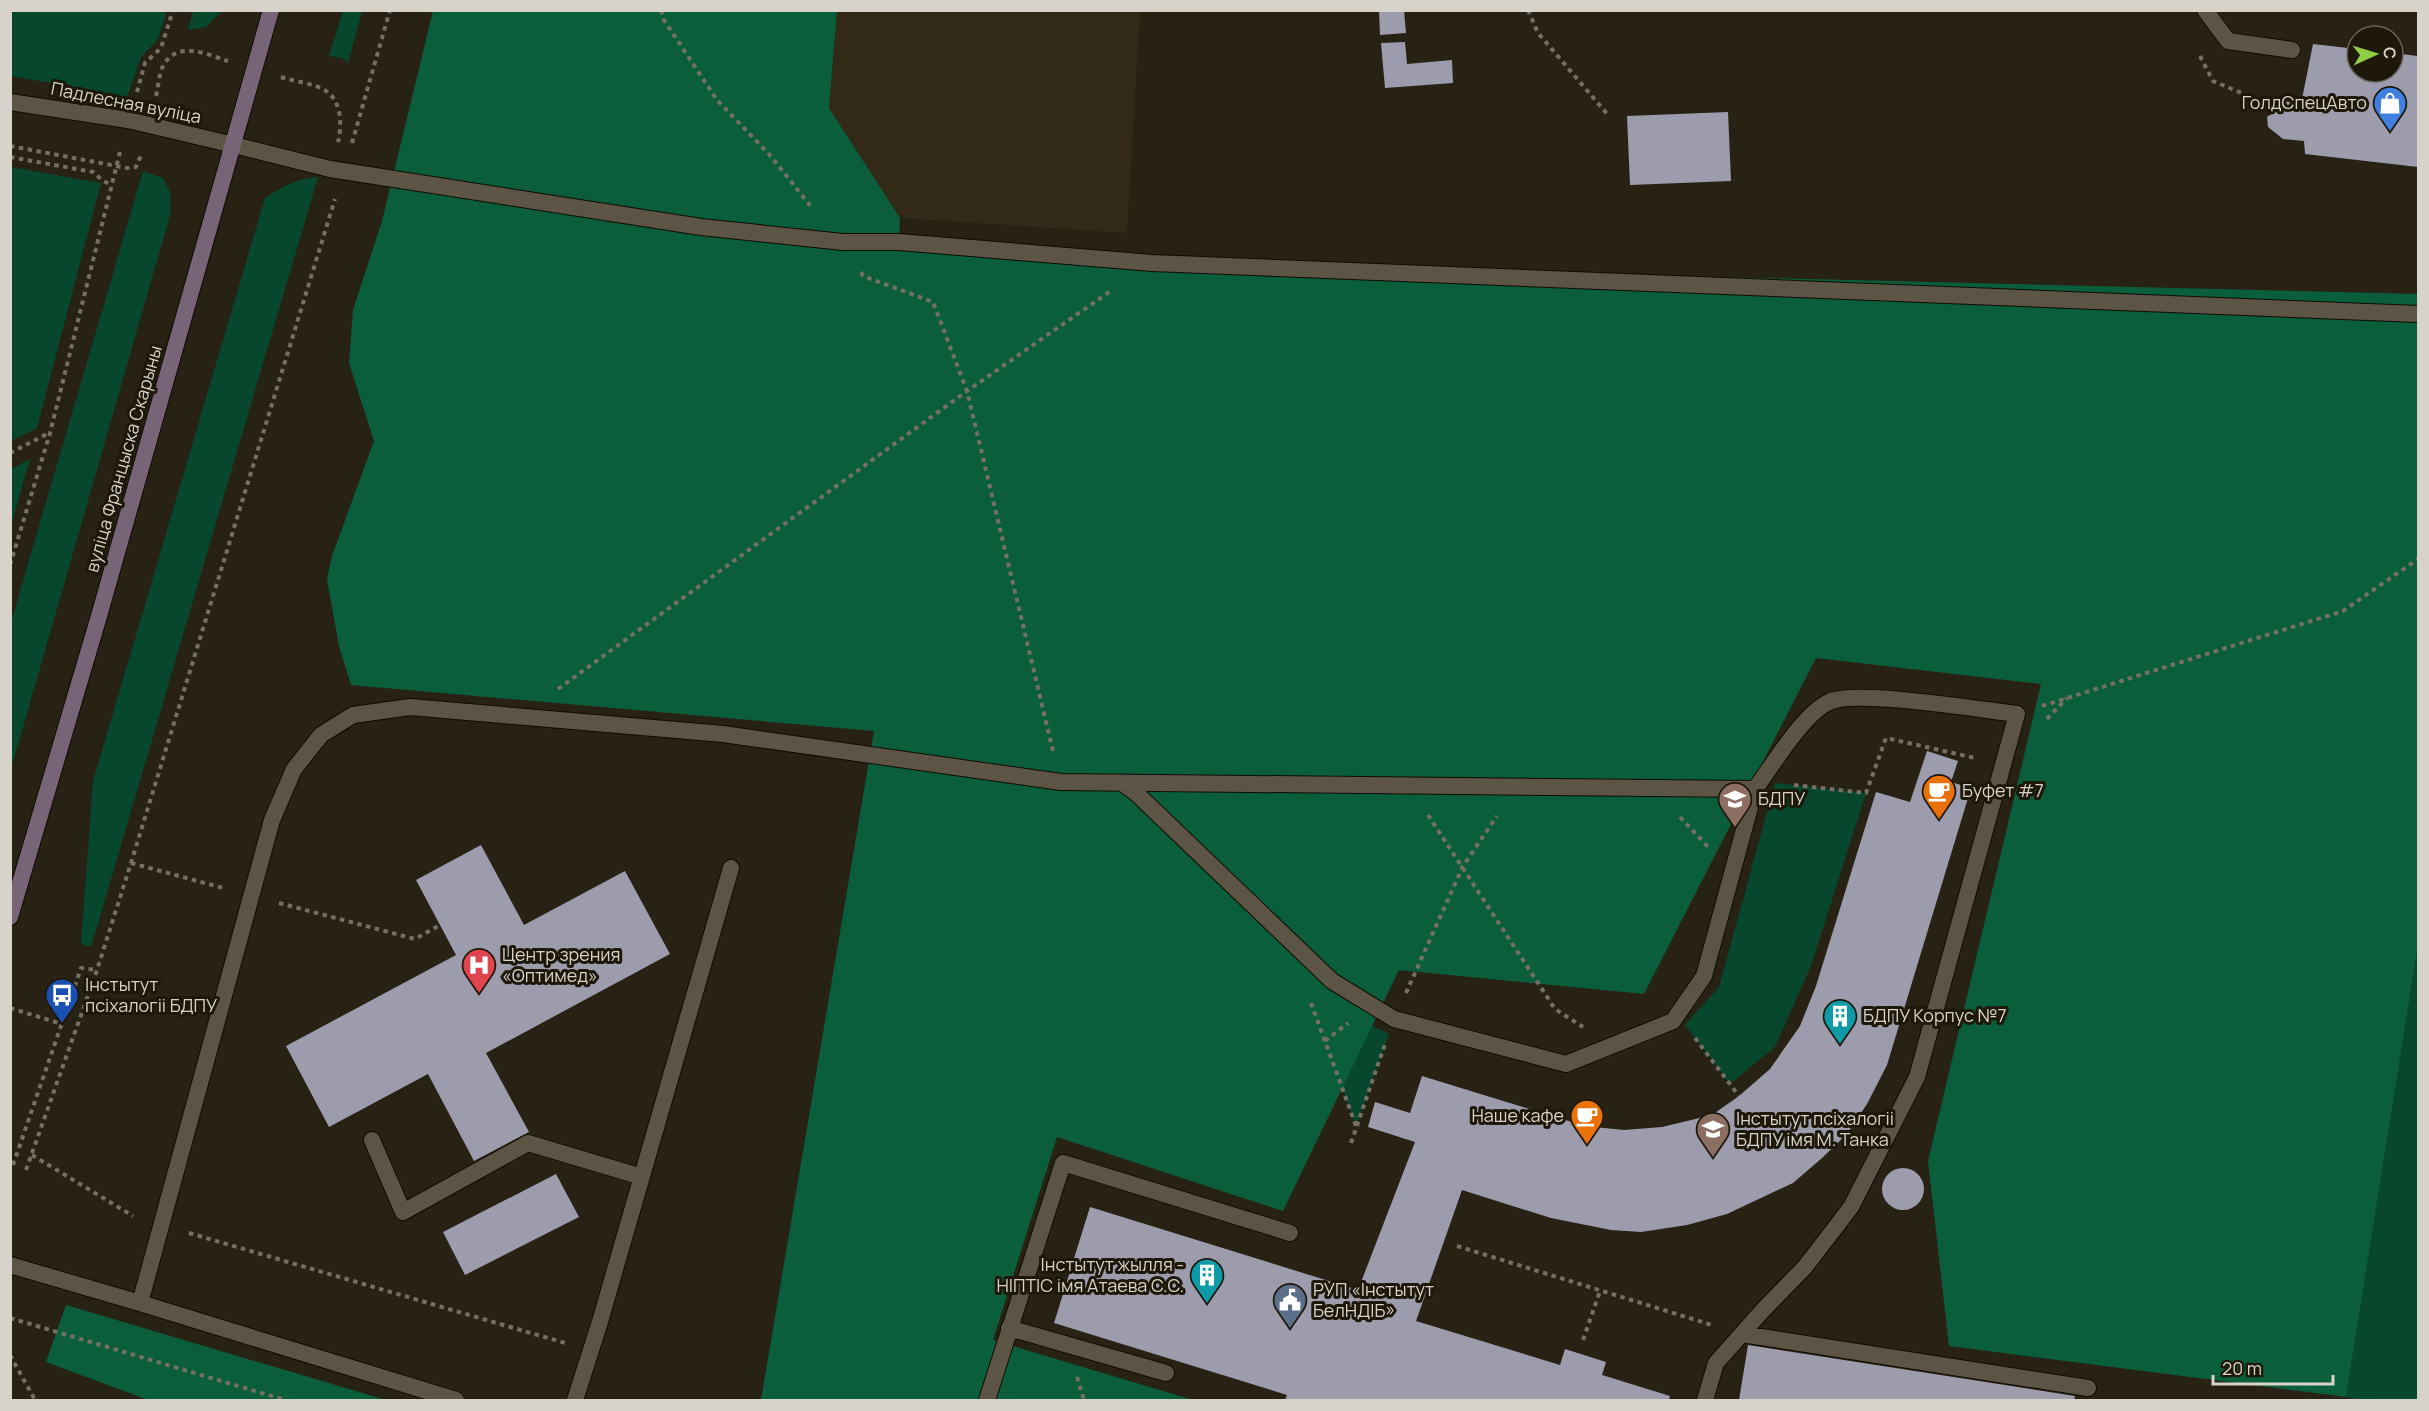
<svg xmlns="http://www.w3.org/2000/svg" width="2429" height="1411" viewBox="0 0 2429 1411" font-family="Manrope,sans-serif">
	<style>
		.built { fill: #322916 }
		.green { fill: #06472d }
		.forest { fill: #0a5e3c }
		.building { fill: #9c9cad }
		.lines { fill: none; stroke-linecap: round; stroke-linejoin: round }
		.service-casing { stroke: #100b02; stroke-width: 18 }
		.minor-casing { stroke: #100b02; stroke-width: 18 }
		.secondary-casing { stroke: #100b02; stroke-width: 18 }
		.path { stroke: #757064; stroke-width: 4; stroke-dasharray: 4.5 4.5; stroke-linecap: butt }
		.service { stroke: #5c5546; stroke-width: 16 }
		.minor { stroke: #5c5546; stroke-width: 16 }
		.secondary { stroke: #786477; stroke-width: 16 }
		.labels { text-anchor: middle; stroke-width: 6; stroke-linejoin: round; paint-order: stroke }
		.street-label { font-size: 18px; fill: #d7d3ca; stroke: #1e180b }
		.poi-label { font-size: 18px; fill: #d7d3ca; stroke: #1e180b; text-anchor: start }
	</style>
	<rect width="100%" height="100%" fill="#282214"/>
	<path class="built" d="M837,11H1140L1127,233L900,218L829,108Z"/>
	<path class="green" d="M10,11L11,10L167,11L158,39L141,57L127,97L11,76Z
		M193,11V10L222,11L206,27L188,30Z
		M343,11H362L348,63L342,58L329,56Z
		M11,167L101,183L37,428L11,441Z
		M143,171L163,178L170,192L171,212L11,769V622Z
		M318,177L91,947L81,944L93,781L265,198C282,187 297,178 318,177Z
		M30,459L11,526V469Z
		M1775,783L1866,793L1811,966L1775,1047L1730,1084L1685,1025L1719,987Z
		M2418,946V1400H2362L2346,1397Z
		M1355,1017L1389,1034L1356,1127L1325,1041Z"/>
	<path class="forest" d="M433,11H837L829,108L900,218L899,242L1152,263L2418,294V946L2346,1397L1949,1346L1928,1161L2041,684L1816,658L1644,994L1399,970L1283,1211L1057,1137L993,1340L1193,1400H761L874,731L351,685L339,646L327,579L332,556L374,441L349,363L353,310L382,221Z
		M66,1305L386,1400H148L46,1362Z"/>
	<path class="building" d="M1379,10H1404L1406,33L1380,35Z
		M1405,42L1407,64L1452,60L1453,83L1385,88L1381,43Z
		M2313,44L2357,49V72H2393V53L2418,56V167L2305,154L2304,141L2283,139L2268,127L2267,117L2279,109L2283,101L2301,104Z
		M1728,112L1731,181L1630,185L1627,116Z
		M1927,751L1958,761L1951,782L1971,788L1887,1065L1867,1104L1846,1135L1822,1158L1793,1183L1727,1214L1687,1225L1641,1232L1611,1230L1551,1218L1462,1190L1416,1321L1560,1365L1565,1349L1606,1362L1602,1375L1670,1396L1669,1400H1285L1287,1395L1054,1323L1090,1207L1358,1290L1415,1142L1368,1127L1375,1102L1410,1113L1422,1076L1585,1126L1624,1130L1662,1127L1712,1115L1739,1096L1770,1069L1800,1026L1816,986L1876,792L1910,802Z
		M481,845L524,925L625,871L670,954L486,1053L529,1132L474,1161L428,1074L329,1127L286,1046L456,955L416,880Z
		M1882 1189a21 21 0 1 1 42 0a21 21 0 1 1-42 0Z
		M556,1174L579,1217L465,1275L443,1232Z
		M1748,1345L2075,1396L2074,1400H1739Z"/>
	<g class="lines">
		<defs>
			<path id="service" d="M2205,10L2228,41L2292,50
				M234,145L330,169L701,227L843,242H899L1152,263L2418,314
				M372,1140L403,1212L528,1143L642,1177
				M10,1265L140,1303L456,1400
				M140,1303L272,820L294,769L321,735L353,715L410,707L723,734L1061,782L1755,789L1704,976L1673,1021L1566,1064L1394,1019L1332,981L1136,793L1122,783
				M1009,1328L1166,1373
				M1742,1334L2088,1388
				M575,1400L599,1325L731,868
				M987,1400L1063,1163L1290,1233
				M1705,1400L1716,1363L1763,1310L1805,1267L1851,1207L1917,1077L2017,714C1982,710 1855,689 1829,702C1803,714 1773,765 1755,789"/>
			<path id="minor" d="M10,102L128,120L234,145"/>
			<path id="secondary" d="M10,917L99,616L271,10"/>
		</defs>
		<use href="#service" class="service-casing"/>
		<use href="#minor" class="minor-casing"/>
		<use href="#secondary" class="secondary-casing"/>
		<path class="path" d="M661,10L664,20L717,100L768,153L813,209
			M1528,10L1538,33L1608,115
			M2200,56L2213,81L2256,99
			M281,77C293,81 316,84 326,91C342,101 342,126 338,142
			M137,92L145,63L161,48L173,10
			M156,96C158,88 159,76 162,68C176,39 206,54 228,61
			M352,143L390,10
			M10,146L127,168L136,167L142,153
			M10,157L93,172L103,181L112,185
			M861,272L863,276L933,302L967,391L1053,751
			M10,453L49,433
			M10,565L50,433L121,148
			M558,689L967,391L1112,290
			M2042,706L2343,611L2418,559
			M2047,719L2067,698
			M1794,785L1866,793L1886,738L1975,758
			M1428,815L1555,1009L1583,1027
			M1680,817L1710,849
			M131,863L223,888
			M279,903L415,939L440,925
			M1406,993L1463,866L1497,816
			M1311,1003L1356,1126
			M10,1008L62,1024
			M1695,1038L1739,1096
			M1325,1041L1348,1023
			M1351,1143L1385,1044
			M32,1155L133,1216
			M13,1165L81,968L97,970
			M26,1170L97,970L131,863L335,199
			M189,1233L565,1343
			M1457,1246L1712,1325
			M10,1318L285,1400
			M1583,1340L1600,1291
			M10,1355L35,1400
			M1077,1377L1084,1400"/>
		<use href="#service" class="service"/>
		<use href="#minor" class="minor"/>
		<use href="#secondary" class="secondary"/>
	</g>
	<defs>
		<symbol id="shop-pin" viewBox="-11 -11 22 30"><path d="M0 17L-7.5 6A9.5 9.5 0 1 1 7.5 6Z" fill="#3f7fe0" stroke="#1e180b"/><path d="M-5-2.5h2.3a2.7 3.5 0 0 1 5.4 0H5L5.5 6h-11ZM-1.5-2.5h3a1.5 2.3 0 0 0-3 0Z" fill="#fff"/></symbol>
		<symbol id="cafe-pin" viewBox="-11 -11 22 30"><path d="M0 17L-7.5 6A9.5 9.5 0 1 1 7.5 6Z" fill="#e8710a" stroke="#1e180b"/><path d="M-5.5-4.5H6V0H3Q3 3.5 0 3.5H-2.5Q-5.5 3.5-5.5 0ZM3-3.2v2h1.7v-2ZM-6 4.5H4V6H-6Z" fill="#fff"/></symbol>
		<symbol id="university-pin" viewBox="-11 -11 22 30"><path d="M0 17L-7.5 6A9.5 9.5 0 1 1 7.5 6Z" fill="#8d6e63" stroke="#1e180b"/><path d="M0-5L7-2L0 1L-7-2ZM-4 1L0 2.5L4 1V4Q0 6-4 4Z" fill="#fff"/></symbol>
		<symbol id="hospital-pin" viewBox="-11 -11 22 30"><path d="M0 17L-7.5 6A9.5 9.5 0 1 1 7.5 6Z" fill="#e0444e" stroke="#1e180b"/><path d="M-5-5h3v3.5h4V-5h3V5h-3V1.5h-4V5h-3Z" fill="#fff"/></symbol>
		<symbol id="bus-pin" viewBox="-11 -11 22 30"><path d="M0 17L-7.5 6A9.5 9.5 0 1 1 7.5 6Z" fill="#1a4fb4" stroke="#1e180b"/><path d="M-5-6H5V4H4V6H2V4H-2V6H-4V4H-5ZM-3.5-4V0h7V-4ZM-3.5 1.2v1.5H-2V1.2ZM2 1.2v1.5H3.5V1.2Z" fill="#fff"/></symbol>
		<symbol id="building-pin" viewBox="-11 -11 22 30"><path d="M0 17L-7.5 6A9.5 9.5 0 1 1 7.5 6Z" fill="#0f9aa8" stroke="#1e180b"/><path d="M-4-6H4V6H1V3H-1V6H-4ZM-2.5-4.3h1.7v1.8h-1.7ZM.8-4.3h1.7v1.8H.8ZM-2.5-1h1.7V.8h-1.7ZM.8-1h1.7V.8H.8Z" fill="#fff"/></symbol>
		<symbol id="civic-pin" viewBox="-11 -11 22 30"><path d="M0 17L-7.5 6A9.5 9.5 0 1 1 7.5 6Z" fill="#5c6f8a" stroke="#1e180b"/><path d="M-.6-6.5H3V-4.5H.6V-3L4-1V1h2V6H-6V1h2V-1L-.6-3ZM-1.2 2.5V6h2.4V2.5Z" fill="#fff"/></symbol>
	</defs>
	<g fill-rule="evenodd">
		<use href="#shop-pin" x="2371" y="84" width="38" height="52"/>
		<use href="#cafe-pin" x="1920" y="772" width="38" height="52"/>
		<use href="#university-pin" x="1716" y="780" width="38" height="52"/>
		<use href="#hospital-pin" x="460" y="946" width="38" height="52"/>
		<use href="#bus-pin" x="43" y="976" width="38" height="52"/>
		<use href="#building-pin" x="1821" y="997" width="38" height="52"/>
		<use href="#cafe-pin" x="1568" y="1097" width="38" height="52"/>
		<use href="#university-pin" x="1694" y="1110" width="38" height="52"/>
		<use href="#building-pin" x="1188" y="1256" width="38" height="52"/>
		<use href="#civic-pin" x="1271" y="1281" width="38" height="52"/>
	</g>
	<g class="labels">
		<g class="street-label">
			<text transform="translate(126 103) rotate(11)" y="6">Падлесная вуліца</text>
			<text transform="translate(124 459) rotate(-74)" y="6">вуліца Францыска Скарыны</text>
		</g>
		<g class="poi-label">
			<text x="2367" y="109" text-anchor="end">ГолдСпецАвто</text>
			<text x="1962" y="797">Буфет #7</text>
			<text x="1758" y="805">БДПУ</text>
			<text x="502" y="961">Центр зрения<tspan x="502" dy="21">«Оптимед»</tspan></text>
			<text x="85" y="991">Інстытут<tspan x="85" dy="21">псіхалогіі БДПУ</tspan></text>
			<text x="1863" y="1022">БДПУ Корпус №7</text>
			<text x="1564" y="1122" text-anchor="end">Наше кафе</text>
			<text x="1736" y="1125">Інстытут псіхалогіі<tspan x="1736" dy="21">БДПУ імя М. Танка</tspan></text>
			<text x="1184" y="1271" text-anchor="end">Інстытут жылля -<tspan x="1184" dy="21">НІПТІС імя Атаева С.С.</tspan></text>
			<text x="1313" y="1296">РУП «Інстытут<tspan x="1313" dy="21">БелНДІБ»</tspan></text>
		</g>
	</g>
	<rect width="2429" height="1411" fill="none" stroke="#d7d3ca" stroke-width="24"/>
	<g transform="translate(2375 54) rotate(86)"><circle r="28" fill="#1e180b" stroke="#686357" stroke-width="1.5"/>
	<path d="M0-4.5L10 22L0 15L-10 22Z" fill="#8fcd42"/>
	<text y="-9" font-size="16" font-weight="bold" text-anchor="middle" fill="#d7d3ca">С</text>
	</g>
	<path d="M2213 1375v9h120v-9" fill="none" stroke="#d7d3ca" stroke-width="3"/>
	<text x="2222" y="1375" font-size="18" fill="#d7d3ca" stroke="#1e180b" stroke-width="4.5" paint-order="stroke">20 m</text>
</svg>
